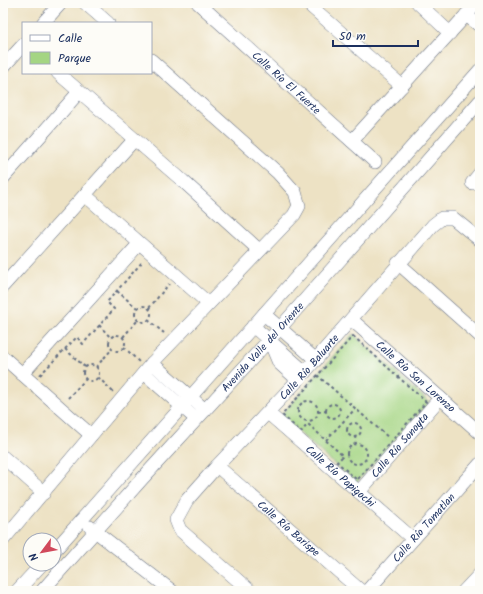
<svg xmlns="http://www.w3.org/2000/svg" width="483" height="594" viewBox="0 0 483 594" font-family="Kalam,sans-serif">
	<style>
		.green { fill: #a4d583; stroke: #608270 }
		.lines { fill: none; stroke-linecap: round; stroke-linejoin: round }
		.minor-casing { stroke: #646e82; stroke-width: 14 }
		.path { stroke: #646e82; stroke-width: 2; stroke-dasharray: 3 3; stroke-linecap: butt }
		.minor { stroke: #fff; stroke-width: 13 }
		.labels { text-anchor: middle; stroke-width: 3.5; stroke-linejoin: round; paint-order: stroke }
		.street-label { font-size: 11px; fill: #1b2f5e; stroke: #fdfcf7 }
	</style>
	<rect width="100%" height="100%" fill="#fdfcf7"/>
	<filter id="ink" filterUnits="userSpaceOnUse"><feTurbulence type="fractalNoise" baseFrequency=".025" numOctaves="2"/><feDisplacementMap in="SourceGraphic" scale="8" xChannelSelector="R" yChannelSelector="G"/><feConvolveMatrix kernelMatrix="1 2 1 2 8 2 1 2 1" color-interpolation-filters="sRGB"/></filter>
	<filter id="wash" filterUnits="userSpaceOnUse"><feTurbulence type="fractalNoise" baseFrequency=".012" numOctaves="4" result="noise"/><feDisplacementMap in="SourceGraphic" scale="16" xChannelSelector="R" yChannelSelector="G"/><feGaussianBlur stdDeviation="0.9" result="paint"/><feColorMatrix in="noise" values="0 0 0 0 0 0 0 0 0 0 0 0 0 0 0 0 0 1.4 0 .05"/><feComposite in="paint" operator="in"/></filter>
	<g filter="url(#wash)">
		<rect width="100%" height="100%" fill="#ede2c4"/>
		<path class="green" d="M353,334L429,402L356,483L280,416Z"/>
	</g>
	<g filter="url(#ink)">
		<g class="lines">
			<defs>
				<g id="minor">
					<path d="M85,3L108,23"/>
					<path id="s1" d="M198,3L375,162"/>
					<path d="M307,3L402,86"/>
					<path d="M418,3L450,33"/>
					<path d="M466,15L480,26"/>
					<path d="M43,23L61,3"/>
					<path d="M3,67L23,45"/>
					<path d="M58,73L183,181L259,250"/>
					<path d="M352,141L477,3"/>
					<path d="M3,178L79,92"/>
					<path d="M472,183L480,173"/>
					<path d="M85,195L208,303"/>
					<path d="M398,263L480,336"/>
					<path d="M3,286L134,140"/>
					<path d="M264,314L316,360"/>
					<path id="s2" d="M352,320L480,433"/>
					<path d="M253,326L305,372"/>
					<path d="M271,344L279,363L298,380"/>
					<path d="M3,357L91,435"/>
					<path d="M152,363L205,410"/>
					<path d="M144,373L196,419"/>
					<path d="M22,374L139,244"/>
					<path id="s3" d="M268,413L413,539"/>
					<path d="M3,457L44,493"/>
					<path id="s4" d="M217,466L361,591"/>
					<path id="s5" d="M359,492L440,398"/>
					<path d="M90,527L172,591"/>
					<path d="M3,540L152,363L294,215L299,206L295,192L278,173L151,60"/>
					<path d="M54,551L480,70"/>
					<path d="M17,591L42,564"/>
					<path id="s6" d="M42,591L141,480L280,328L480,101"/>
					<path id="s7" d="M250,591L180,530L176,520L187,500L217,466L298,380L433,225L442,218H453L480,240"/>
					<path id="s8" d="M367,591L480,464"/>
					<path d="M464,591L480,574"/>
				</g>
			</defs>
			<use href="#minor" class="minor-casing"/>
			<path class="path" d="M117,291L137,308
				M135 314a8 8 0 1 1 16 0a8 8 0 1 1-16 0Z
				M149,308L169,284
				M148,320L164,333
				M99,325L111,338
				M109 343a8 8 0 1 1 16 0a8 8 0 1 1-16 0Z
				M353,336L426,402L357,480L337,462L343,456L308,424L301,432L282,415Z
				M123,337L138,320
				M124,347L139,362
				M65,349L77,337L83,344L114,309L107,302L143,261
				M83 373a8 8 0 1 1 16 0a8 8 0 1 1-16 0Z
				M96,367L112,349
				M40,375L65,349L85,367
				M317,375L389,438
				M98,377L113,392
				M68,398L86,379
				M298 411a10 10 0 1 1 20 0a10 10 0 1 1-20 0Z
				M326 411a7 7 0 1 1 14 0a7 7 0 1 1-14 0Z
				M318,412L326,411
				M347 430a7 7 0 1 1 14 0a7 7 0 1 1-14 0Z
				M355,436L356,444
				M326,440L355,409
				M347 454a10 10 0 1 1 20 0a10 10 0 1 1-20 0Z"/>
			<use href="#minor" class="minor"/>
		</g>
	</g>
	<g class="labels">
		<g class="street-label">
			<text dy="4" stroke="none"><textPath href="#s1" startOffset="119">Calle Río El Fuerte</textPath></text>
			<text dy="4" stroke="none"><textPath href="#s6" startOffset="329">Avenida Valle del Oriente</textPath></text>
			<text dy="4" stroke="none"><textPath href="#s7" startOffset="307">Calle Río Baluarte</textPath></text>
			<text dy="4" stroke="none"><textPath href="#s2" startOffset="85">Calle Río San Lorenzo</textPath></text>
			<text dy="4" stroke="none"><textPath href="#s5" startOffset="62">Calle Río Sonoyta</textPath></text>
			<text dy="4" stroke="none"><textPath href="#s3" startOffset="96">Calle Río Papigochi</textPath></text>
			<text dy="4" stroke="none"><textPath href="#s4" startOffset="95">Calle Río Barispe</textPath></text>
			<text dy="4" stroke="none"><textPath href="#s8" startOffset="85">Calle Río Tomatlan</textPath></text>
		</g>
	</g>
	<rect width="483" height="594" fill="none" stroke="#fdfcf7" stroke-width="16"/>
	<rect x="22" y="22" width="130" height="52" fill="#fdfcf7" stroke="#a3aaba"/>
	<rect x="30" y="35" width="20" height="6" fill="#ffffff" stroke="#a3aaba"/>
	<text x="58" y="42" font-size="12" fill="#1b2f5e">Calle</text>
	<rect x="30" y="52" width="20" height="12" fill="#a4d583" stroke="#a3aaba"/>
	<text x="58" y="62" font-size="12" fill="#1b2f5e">Parque</text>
	<g transform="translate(42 552) rotate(238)"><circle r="19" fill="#fdfcf7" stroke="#a3aaba"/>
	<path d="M0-3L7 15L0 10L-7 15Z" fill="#d1495b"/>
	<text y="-6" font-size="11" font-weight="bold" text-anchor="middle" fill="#1b2f5e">N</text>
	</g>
	<path d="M333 40v6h85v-6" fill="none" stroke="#1b2f5e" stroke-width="2"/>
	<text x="339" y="40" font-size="12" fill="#1b2f5e" stroke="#fdfcf7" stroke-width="3" paint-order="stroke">50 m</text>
</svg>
